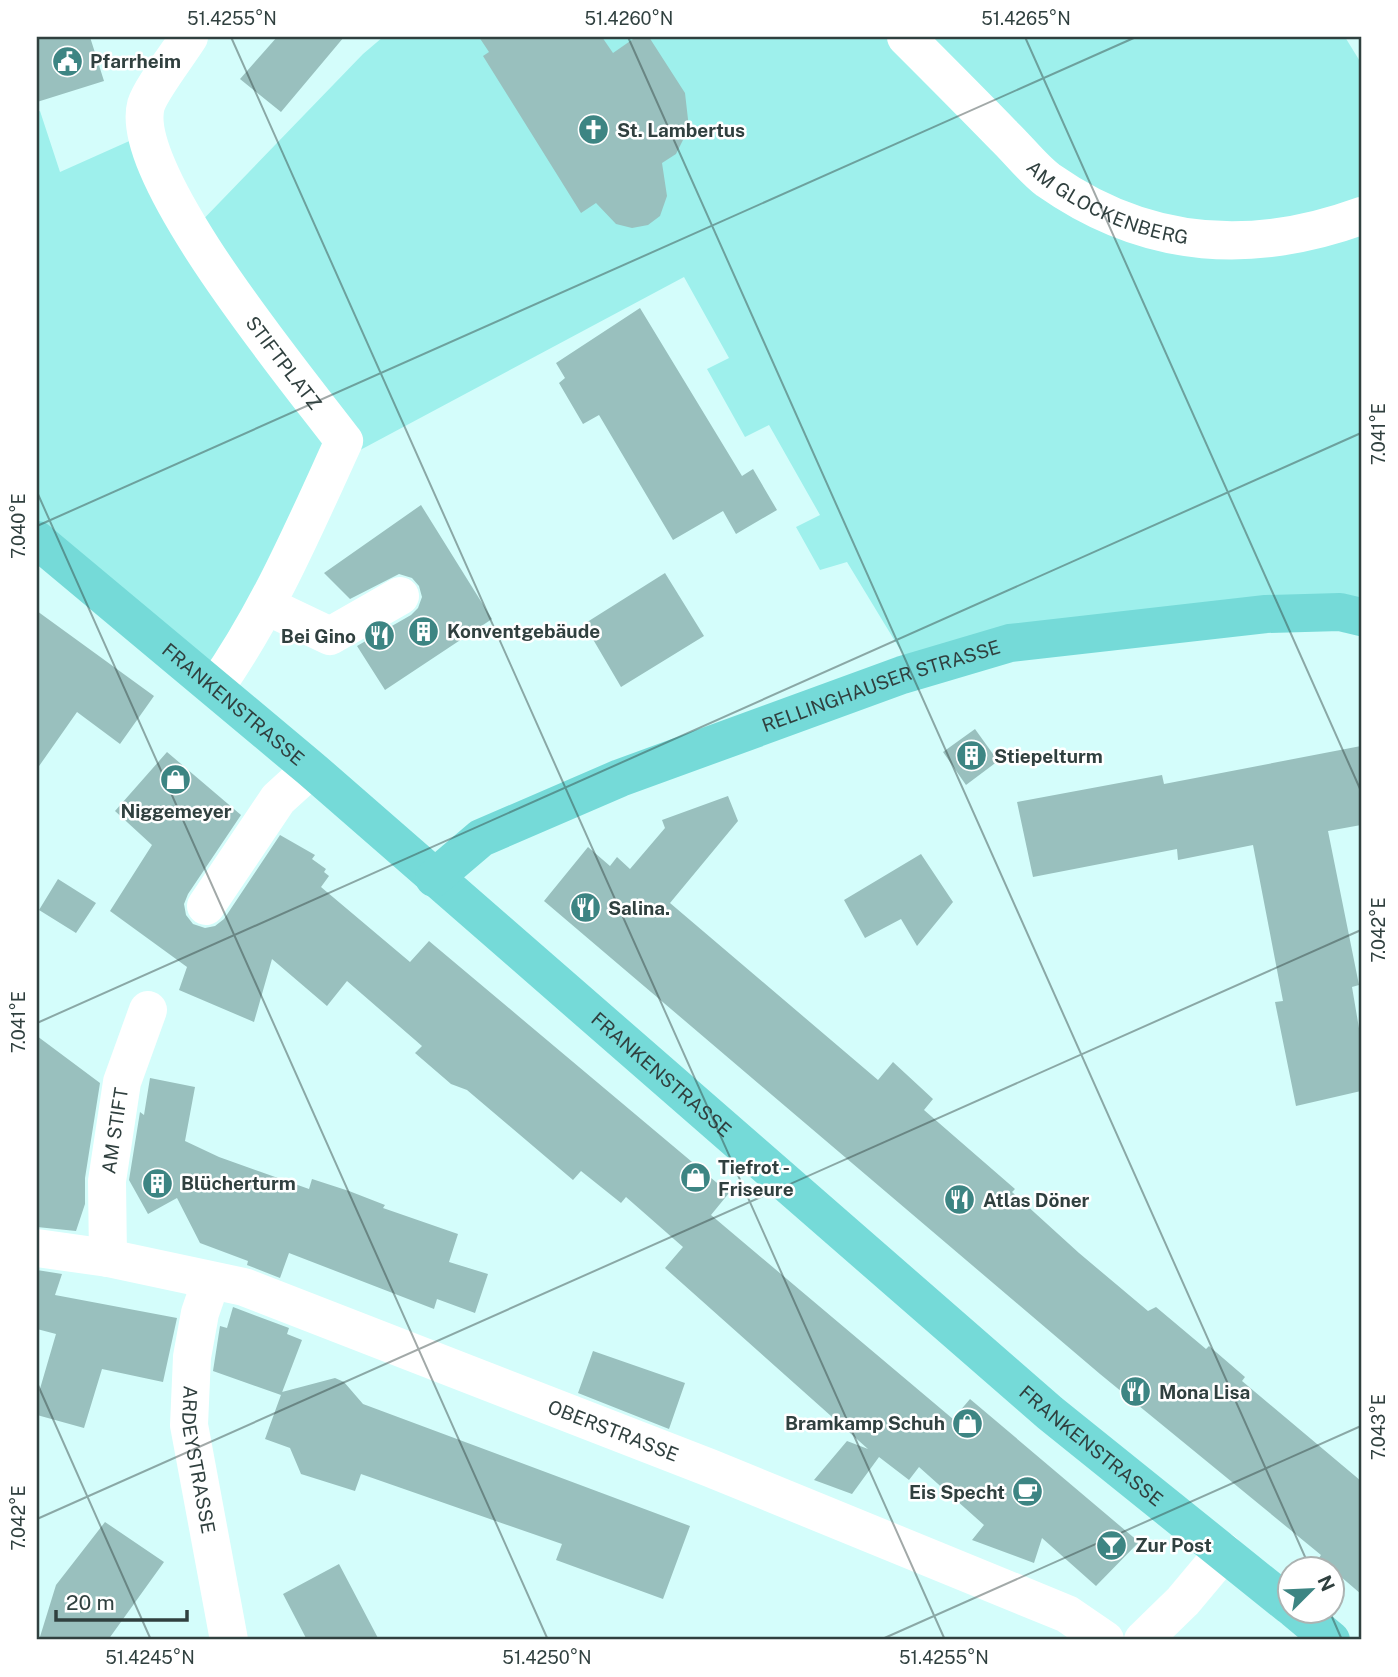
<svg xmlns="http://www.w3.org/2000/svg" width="1398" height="1677" viewBox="0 0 1398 1677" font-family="'Public Sans',sans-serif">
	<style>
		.green { fill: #9ef0ec }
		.building { fill: #99c0be }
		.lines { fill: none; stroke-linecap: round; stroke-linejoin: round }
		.minor { stroke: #fff; stroke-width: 38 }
		.major { stroke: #75dad8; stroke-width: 38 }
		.ticks { fill: none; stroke: #30403f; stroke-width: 2; stroke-opacity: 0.45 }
		.labels { text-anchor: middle; stroke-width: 5; stroke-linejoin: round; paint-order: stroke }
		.poi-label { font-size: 19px; font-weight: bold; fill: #30403f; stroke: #fff; text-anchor: start }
		.street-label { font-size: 19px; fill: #30403f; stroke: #fff }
		.neatline { fill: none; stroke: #30403f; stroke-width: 2.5 }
		.ticks-label { font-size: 18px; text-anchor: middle; fill: #30403f }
	</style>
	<rect width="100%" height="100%" fill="#d4fdfb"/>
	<path class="green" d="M383,37H903L1123,225L1361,220V607L904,656L847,562L820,570L796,527L820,515L769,425L745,437L707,369L729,358L684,277L334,464L346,441L192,231L363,54Z
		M909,37H1345L1361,63V212L1233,237L1048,177Z
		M40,111L60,172L145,134L343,442L214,686L37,535V112Z"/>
	<path class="building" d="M37,37H90L104,81L37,102Z
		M277,37H344L281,112L240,79Z
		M479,37H602L613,53L636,37H649L685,93L689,128L676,154L662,163L667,196L660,216L648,225L632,228L616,224L596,203L581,213L483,56L489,52Z
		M640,308L742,476L753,469L777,510L736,534L723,511L673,540L599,415L583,424L559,383L565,378L556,363Z
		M421,505L492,619L385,690L357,646L411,615L418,608L422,597L419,586L412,578L399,574L350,599L324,573Z
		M665,573L704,636L621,687L584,624Z
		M37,611L154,696L120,744L77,712L37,769Z
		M975,729L998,761L966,785L943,752Z
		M1361,746V825L1328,831L1359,985L1352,987L1361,1040V1091L1296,1106L1275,1002L1283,1001L1253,845L1178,860L1177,849L1033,877L1017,802L1162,775L1164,784Z
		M167,752L241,815L188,894L184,904L186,915L193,924L205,928L215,926L224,919L280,835L315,855L312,859L326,869L324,872L329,876L321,887L410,962L429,941L729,1193L711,1215L953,1419L970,1399L1139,1542L1096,1586L1042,1538L1034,1563L972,1540L984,1525L919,1467L909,1480L879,1457L852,1494L814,1480L847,1441L868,1449L665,1268L683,1247L626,1197L621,1203L581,1171L573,1180L467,1090L451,1084L415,1053L422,1046L347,981L327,1006L272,959L254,1022L179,990L187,967L110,911L152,845L115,811Z
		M728,796L738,821L670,903L878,1080L893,1062L933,1099L924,1110L1015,1189L1012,1192L1079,1253L1148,1311L1156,1307L1206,1349L1209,1346L1245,1377L1242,1381L1361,1481V1594L1319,1558L1321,1555L1100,1374L544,901L588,847L610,866L617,857L630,869L665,828L662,820Z
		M921,854L953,902L917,946L901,919L865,938L844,900Z
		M58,879L96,903L76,933L39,910Z
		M37,1036L100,1083L85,1178V1204L76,1231L37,1227Z
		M150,1078L195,1087L185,1141L219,1157L309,1189L312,1179L349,1191L385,1205L383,1208L458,1234L449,1262L488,1274L475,1313L437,1299L434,1309L289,1253L280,1278L247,1265L248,1261L200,1243L177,1198L148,1214L129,1180L140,1112L144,1115Z
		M37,1270L62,1274L55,1295L177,1318L163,1382L102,1369L84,1428L37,1415V1399L56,1334L37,1329Z
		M233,1307L289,1328L287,1334L302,1340L281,1395L213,1371L220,1326L227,1328Z
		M593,1351L685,1383L669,1429L578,1393Z
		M335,1378L344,1382L363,1404L690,1526L663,1599L556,1560L562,1544L361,1474L355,1491L301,1474L290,1448L265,1439L282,1392Z
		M105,1522L164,1562L108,1640H39L56,1585Z
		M339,1564L379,1640H307L283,1594Z"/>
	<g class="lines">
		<g class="minor">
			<path id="s1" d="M189,37C179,53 151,89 146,105C127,175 299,381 344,441C305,526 269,611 215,688"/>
			<path id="s2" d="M906,37C938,69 971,102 1003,135C1018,149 1032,168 1048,180C1146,249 1251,256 1361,216"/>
			<path d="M267,606L330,636L400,596"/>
			<path d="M206,906L278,799L311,769"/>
			<path id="s3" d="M37,1248L108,1258L244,1287L710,1468L1067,1614L1105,1640"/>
			<path id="s4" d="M108,1258L107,1181L122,1082L148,1010"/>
			<path id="s5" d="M211,1281L200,1313L192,1357L189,1425L229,1640"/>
			<path d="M1143,1640L1183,1601L1224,1552"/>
		</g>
		<g class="major">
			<path id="s6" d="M37,540L311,769L1050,1413L1290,1606"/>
			<path id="s7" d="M434,878L481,838L620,778L902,675L1010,643L1266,614L1340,612L1361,617"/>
			<path d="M1295,1610L1331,1640"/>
		</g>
	</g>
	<path class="ticks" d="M231,37L945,1640M628,37L1310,1568M1025,37L1361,791M37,492L548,1640M37,526L1136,37M37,1023L1361,433M37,1383L151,1640M37,1519L1361,930M1329,1610L1342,1640M880,1640L1361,1426"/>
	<defs>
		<symbol id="civic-disc" viewBox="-11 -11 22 22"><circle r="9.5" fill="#3d8583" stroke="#fff"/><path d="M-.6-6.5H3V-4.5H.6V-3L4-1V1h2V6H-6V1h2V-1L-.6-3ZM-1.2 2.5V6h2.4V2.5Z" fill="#fff"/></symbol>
		<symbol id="church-disc" viewBox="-11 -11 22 22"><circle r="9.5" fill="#3d8583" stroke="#fff"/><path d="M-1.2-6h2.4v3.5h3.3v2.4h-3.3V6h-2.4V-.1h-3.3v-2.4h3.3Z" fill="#fff"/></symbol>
		<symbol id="building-disc" viewBox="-11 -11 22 22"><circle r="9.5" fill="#3d8583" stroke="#fff"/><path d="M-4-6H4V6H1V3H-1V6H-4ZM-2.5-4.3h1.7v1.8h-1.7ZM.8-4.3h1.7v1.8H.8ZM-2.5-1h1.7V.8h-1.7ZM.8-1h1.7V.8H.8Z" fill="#fff"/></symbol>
		<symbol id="restaurant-disc" viewBox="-11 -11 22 22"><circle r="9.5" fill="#3d8583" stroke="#fff"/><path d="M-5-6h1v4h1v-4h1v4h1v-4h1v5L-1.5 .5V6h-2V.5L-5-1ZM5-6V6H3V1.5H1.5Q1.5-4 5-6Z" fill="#fff"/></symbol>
		<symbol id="shop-disc" viewBox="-11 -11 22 22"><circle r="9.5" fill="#3d8583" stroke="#fff"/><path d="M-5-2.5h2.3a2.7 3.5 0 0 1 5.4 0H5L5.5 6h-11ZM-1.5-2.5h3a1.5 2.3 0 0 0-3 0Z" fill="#fff"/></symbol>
		<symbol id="cafe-disc" viewBox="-11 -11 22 22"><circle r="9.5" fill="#3d8583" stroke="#fff"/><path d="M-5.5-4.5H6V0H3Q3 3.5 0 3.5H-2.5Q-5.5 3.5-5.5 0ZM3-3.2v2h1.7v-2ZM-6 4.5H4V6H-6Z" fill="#fff"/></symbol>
		<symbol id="bar-disc" viewBox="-11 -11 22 22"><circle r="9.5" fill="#3d8583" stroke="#fff"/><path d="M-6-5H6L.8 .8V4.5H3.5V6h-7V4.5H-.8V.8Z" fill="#fff"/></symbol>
	</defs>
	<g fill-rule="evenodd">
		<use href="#civic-disc" x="50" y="44" width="35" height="35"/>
		<use href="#church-disc" x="576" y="112" width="35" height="35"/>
		<use href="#building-disc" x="406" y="614" width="35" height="35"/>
		<use href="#restaurant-disc" x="362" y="618" width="35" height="35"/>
		<use href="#building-disc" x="954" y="738" width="35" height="35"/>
		<use href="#shop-disc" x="158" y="762" width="35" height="35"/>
		<use href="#restaurant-disc" x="568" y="890" width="35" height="35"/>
		<use href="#shop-disc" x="678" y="1160" width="35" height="35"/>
		<use href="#building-disc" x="140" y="1166" width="35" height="35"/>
		<use href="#restaurant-disc" x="942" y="1182" width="35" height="35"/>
		<use href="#restaurant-disc" x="1118" y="1374" width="35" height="35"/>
		<use href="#shop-disc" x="950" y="1406" width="35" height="35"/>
		<use href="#cafe-disc" x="1010" y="1474" width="35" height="35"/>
		<use href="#bar-disc" x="1094" y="1528" width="35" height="35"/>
	</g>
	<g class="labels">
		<g class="poi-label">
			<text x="90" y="68">Pfarrheim</text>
			<text x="617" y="137">St. Lambertus</text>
			<text x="447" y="638">Konventgebäude</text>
			<text x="356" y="643" text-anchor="end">Bei Gino</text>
			<text x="994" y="763">Stiepelturm</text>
			<text x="176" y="818" text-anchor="middle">Niggemeyer</text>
			<text x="608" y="915">Salina.</text>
			<text x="718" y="1174">Tiefrot -<tspan x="718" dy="22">Friseure</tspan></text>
			<text x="181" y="1190">Blücherturm</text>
			<text x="983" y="1207">Atlas Döner</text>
			<text x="1159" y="1399">Mona Lisa</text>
			<text x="945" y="1430" text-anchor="end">Bramkamp Schuh</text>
			<text x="1005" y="1499" text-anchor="end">Eis Specht</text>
			<text x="1135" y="1552">Zur Post</text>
		</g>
		<g class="street-label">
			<text dy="7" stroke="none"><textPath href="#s2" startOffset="266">AM GLOCKENBERG</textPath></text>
			<text dy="7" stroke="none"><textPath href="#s1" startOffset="378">STIFTPLATZ</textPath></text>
			<text dy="7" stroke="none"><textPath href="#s7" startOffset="490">RELLINGHAUSER STRASSE</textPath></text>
			<text dy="7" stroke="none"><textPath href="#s6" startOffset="256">FRANKENSTRASSE</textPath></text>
			<text dy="7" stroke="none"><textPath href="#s6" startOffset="822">FRANKENSTRASSE</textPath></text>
			<text dy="7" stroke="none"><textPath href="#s4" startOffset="128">AM STIFT</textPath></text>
			<text dy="7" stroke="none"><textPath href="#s3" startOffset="607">OBERSTRASSE</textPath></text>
			<text dy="7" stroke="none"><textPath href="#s6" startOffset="1390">FRANKENSTRASSE</textPath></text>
			<text dy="7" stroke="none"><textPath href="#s5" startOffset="182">ARDEYSTRASSE</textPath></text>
		</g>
	</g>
	<rect width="1398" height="1677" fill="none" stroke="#ffffff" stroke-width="77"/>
	<g transform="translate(1311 1590) rotate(66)"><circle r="33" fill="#ffffff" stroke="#acb3b2" stroke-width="2"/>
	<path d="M0-5L12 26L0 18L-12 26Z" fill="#3d8583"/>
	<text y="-10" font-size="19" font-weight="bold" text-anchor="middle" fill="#30403f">N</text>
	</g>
	<path d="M56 1610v10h131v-10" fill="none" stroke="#30403f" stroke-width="3.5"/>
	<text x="66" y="1610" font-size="21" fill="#30403f" stroke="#ffffff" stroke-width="5" paint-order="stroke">20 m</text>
	<rect x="38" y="38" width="1322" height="1600" class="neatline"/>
	<g class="ticks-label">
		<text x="232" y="25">51.4255°N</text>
		<text x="629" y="25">51.4260°N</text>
		<text x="1026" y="25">51.4265°N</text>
		<text transform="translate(1379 434) rotate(-90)" y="6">7.041°E</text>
		<text transform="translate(19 526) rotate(-90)" y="6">7.040°E</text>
		<text transform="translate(1379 930) rotate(-90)" y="6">7.042°E</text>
		<text transform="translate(19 1022) rotate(-90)" y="6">7.041°E</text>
		<text transform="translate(1379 1427) rotate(-90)" y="6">7.043°E</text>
		<text transform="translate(19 1518) rotate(-90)" y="6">7.042°E</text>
		<text x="150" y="1664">51.4245°N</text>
		<text x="547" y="1664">51.4250°N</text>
		<text x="944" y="1664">51.4255°N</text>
	</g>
</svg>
